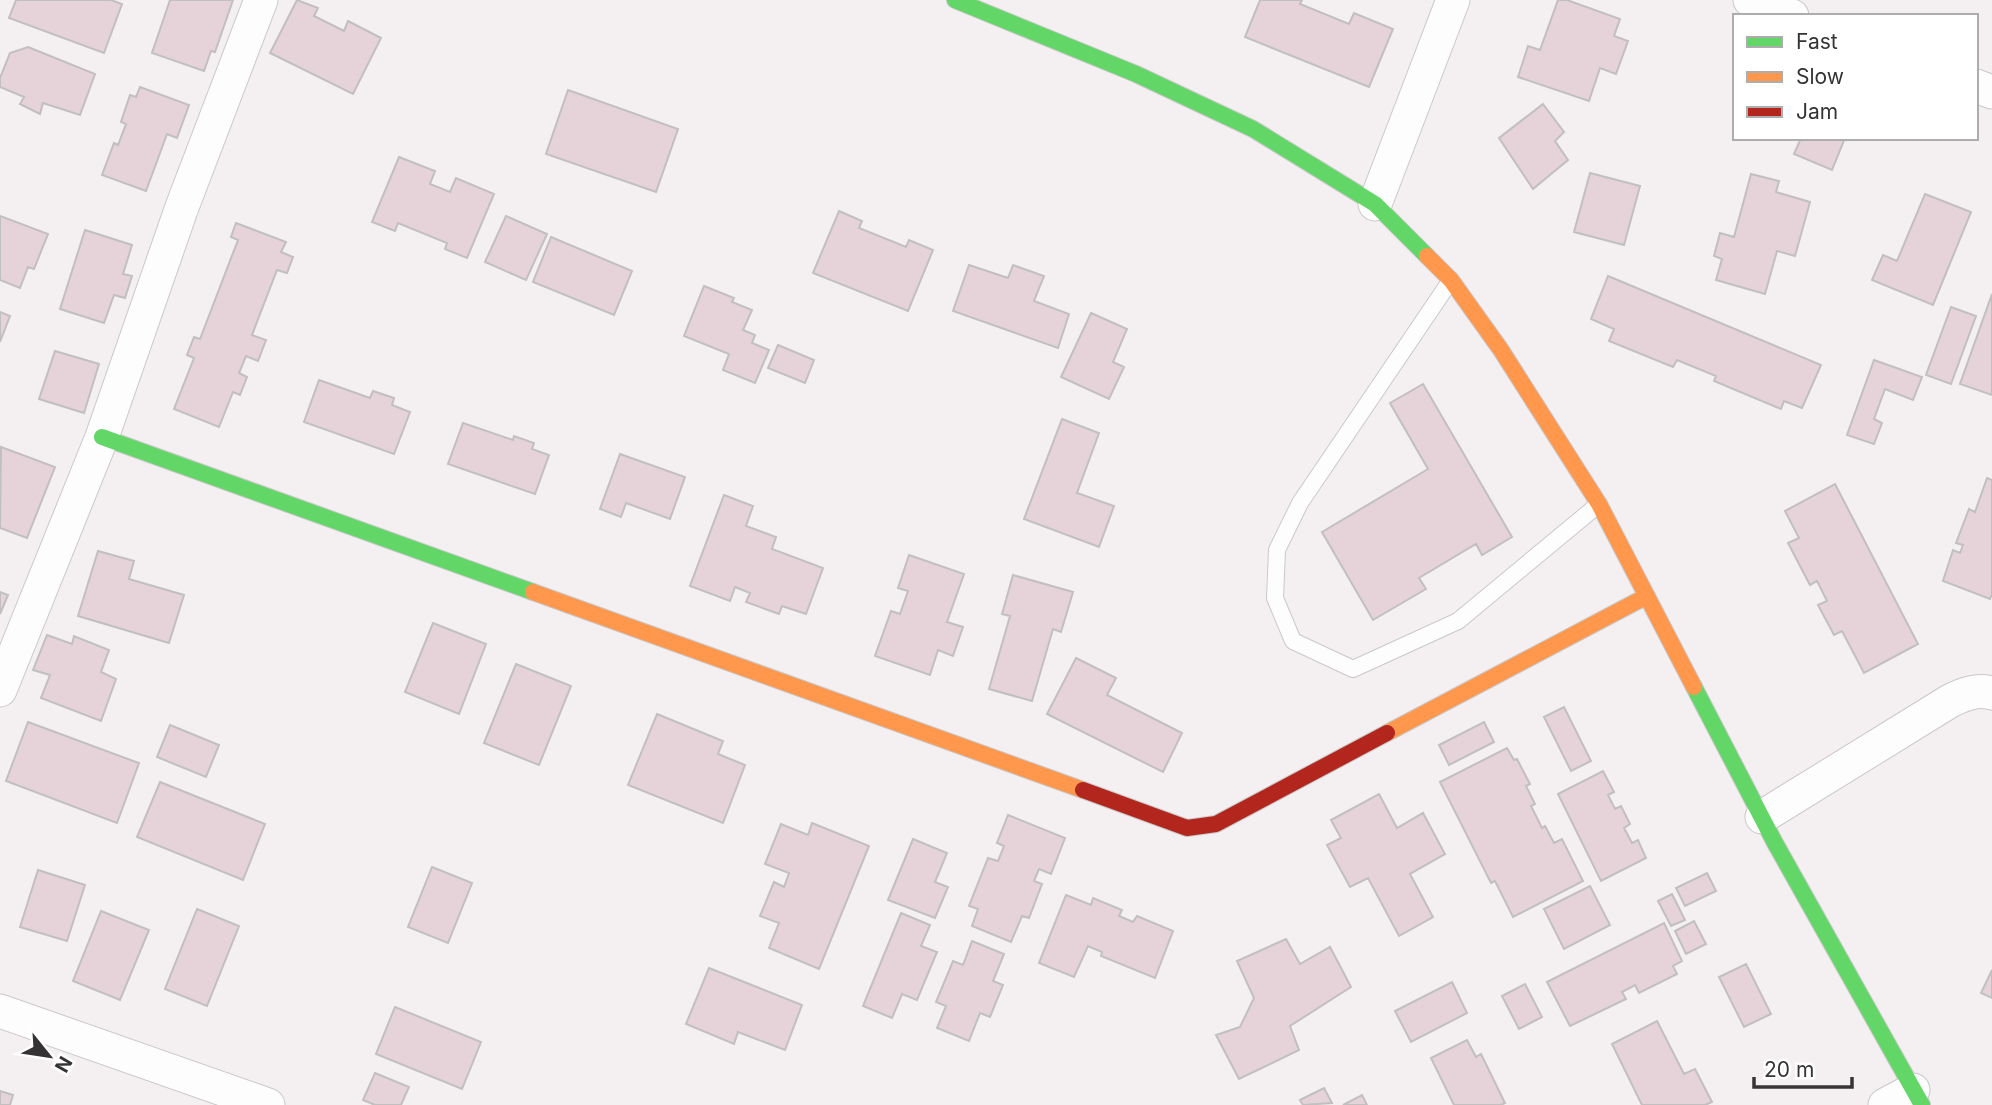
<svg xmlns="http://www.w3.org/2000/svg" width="1992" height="1105" viewBox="0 0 1992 1105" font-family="Inter,sans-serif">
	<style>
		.building { fill: #e5d3d9; stroke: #c1bfc0; stroke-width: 2 }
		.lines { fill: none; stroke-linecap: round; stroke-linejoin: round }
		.lane-casing { stroke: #cac8c9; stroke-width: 18 }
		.street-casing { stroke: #cac8c9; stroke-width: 35 }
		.fast-casing { stroke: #cac8c9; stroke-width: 18 }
		.slow-casing { stroke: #cac8c9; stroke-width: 18 }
		.jam-casing { stroke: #cac8c9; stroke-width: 18 }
		.lane { stroke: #fdfdfd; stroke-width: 16 }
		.street { stroke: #fdfdfd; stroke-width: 33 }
		.fast { stroke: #63d668; stroke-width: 16 }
		.slow { stroke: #ff974d; stroke-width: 16 }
		.jam { stroke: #b3261e; stroke-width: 16 }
	</style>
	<rect width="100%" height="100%" fill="#f4f0f2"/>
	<path class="building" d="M16,0H111L122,4L104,53L9,18Z
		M170,0H233L215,52L211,51L204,71L152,53Z
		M297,0L318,8L314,16L344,31L348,21L381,38L353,94L270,53Z
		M1260,0H1302L1300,4L1349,24L1354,13L1393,29L1369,87L1245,37Z
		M1558,0H1567L1620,19L1614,36L1628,41L1616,74L1600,68L1589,101L1518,77L1528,46L1540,50Z
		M28,47L95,74L80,115L43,103L40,114L20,104L24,97L0,87V78L10,53Z
		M140,87L189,105L177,138L167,134L146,191L102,175L114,143L118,145L126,124L121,122L130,95L136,97Z
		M568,90L678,129L656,192L546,154Z
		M1543,104L1564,132L1555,141L1568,160L1533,189L1499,138Z
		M1801,138H1845L1832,170L1794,154Z
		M399,157L435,171L430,184L450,192L456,178L494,194L467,258L445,249L447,243L398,223L395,231L372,222Z
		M1590,173L1640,186L1624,245L1574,232Z
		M1751,174L1779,181L1776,192L1810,202L1795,256L1777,251L1765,294L1716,280L1722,259L1714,256L1720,233L1734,237Z
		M1925,194L1971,212L1933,305L1872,280L1883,255L1897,261Z
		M839,211L862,221L859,228L906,247L909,240L933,250L908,311L813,273Z
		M0,216L48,234L34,269L28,267L20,288L0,280Z
		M506,216L547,234L526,280L485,262Z
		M236,223L286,242L281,252L293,257L287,273L277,270L252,335L266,340L258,361L246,356L239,373L247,377L240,395L233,392L219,427L174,409L194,358L187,355L194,337L200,339L238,240L231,237Z
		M85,230L132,245L123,274L132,276L125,298L114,295L104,323L60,309Z
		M551,237L632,271L614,315L533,282Z
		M969,265L1008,278L1013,265L1044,276L1034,301L1069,314L1058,348L953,311Z
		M1608,276L1821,365L1802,408L1784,401L1781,409L1714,381L1716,376L1677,360L1673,367L1609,341L1614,329L1591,319Z
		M704,286L734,298L732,302L752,310L743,330L755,335L752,343L769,350L755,383L723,370L729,354L684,336Z
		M1992,294V395L1960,384Z
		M1951,307L1976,316L1951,384L1926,375Z
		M0,312L10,316L0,342Z
		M1091,313L1127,329L1113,362L1124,367L1109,399L1061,377Z
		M778,345L814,360L805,383L768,368Z
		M55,351L99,364L84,413L39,399Z
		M1874,360L1922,377L1913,400L1885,389L1874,419L1882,423L1874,444L1847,435Z
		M319,380L370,398L373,391L394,398L392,405L410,412L394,454L304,422Z
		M1423,384L1512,537L1482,555L1476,544L1419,578L1426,589L1373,620L1322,532L1428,469L1390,403Z
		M1062,419L1099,433L1077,493L1114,506L1099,547L1024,519Z
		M463,423L513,440L514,436L534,443L532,449L549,455L535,494L448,464Z
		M1,447L55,467L27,538L0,528Z
		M620,454L685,477L670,519L626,503L621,517L600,509Z
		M1987,478L1992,480V594L1990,599L1943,581L1953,550L1960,553L1963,545L1956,543L1969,509L1975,512Z
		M1835,484L1918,644L1864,673L1842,631L1834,635L1818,605L1827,601L1817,581L1810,585L1788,543L1799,538L1785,511Z
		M724,495L753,506L746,526L776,537L772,549L823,568L806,614L782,606L779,614L746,602L750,593L735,587L730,601L690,586Z
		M98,551L134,561L129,579L184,595L169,643L78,616Z
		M909,555L964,574L947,622L963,627L953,656L938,650L930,675L875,656L891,611L900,614L908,591L898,588Z
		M1013,575L1073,592L1061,632L1053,629L1032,701L989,689L1010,616L1002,614Z
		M0,592L8,595L0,614Z
		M433,623L486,644L459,714L405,692Z
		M47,635L72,644L74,636L109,650L101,672L116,679L101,721L41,698L50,675L33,670Z
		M1076,658L1116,678L1107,695L1182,733L1163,772L1047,714Z
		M516,664L571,686L539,765L484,743Z
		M1564,707L1591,761L1571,771L1544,717Z
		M657,714L723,741L718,754L745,765L723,823L628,785Z
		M28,722L139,763L117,823L6,781Z
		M1484,722L1494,742L1449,765L1439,745Z
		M170,725L219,745L206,777L157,757Z
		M1507,748L1514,760L1517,759L1530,784L1526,786L1535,804L1531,806L1542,828L1545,826L1554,843L1562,839L1583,881L1513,917L1495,881L1491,883L1440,782Z
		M1603,771L1614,792L1608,795L1615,809L1621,806L1630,824L1624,828L1632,843L1638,840L1646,858L1601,881L1558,794Z
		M160,782L265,824L243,880L137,837Z
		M1379,794L1397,828L1423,813L1445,854L1410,874L1433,917L1399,936L1368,878L1350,887L1327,845L1341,838L1331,820Z
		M1008,815L1065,838L1051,874L1039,869L1034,881L1042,884L1029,918L1022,916L1011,942L972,926L978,909L969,906L988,858L998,861L1004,846L997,843Z
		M812,823L869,846L819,969L769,948L779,923L760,916L774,882L784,887L789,873L765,864L781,824L808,835Z
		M913,839L947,853L935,882L948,887L935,918L888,900Z
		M432,867L472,883L448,943L408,927Z
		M38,870L85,885L67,941L20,927Z
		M1707,873L1716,891L1685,906L1676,888Z
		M1590,886L1610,925L1564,949L1544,909Z
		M1672,894L1685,920L1671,926L1658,901Z
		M1066,895L1091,905L1093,898L1122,910L1119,916L1133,922L1137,916L1173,931L1155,978L1101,956L1102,952L1088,946L1074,977L1039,963Z
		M197,909L239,926L207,1006L165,989Z
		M101,911L149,930L120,1000L73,981Z
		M901,913L930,925L921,946L937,952L917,1000L902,994L892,1018L863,1006Z
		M1694,921L1706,944L1686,954L1675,931Z
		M1664,923L1682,961L1673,966L1677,974L1639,993L1635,985L1622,992L1626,999L1570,1026L1547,982Z
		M1286,939L1300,964L1330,947L1351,987L1290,1026L1299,1050L1239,1079L1216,1035L1240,1027L1254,998L1237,961Z
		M972,941L1004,954L993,981L1003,985L990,1017L980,1013L969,1041L937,1028L946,1006L936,1002L953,961L963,965Z
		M1746,964L1771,1014L1744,1027L1719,977Z
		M709,968L802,1005L785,1050L738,1032L734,1044L686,1024Z
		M1992,970V998L1981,993Z
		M1452,982L1467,1013L1411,1042L1395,1011Z
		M1525,984L1542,1017L1519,1029L1502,996Z
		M395,1007L481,1042L462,1089L376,1054Z
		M1657,1021L1684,1074L1695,1069L1712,1102L1705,1105H1642L1612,1044Z
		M1467,1040L1476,1057L1481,1054L1505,1103L1501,1105H1454L1431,1058Z
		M375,1073L409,1087L401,1105H375L363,1100Z
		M1324,1088L1332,1103L1303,1105L1300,1100Z
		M0,1091L13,1095L10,1105H0Z
		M1362,1095L1367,1105H1343Z"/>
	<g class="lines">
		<defs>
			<path id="lane" d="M1451,280L1300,503L1277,550L1275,598L1293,641L1353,669L1458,621L1599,504"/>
			<path id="street" d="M1750,0L1792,16
				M1976,86L1992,92
				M1375,204L1453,0
				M0,690L102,437L182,207L261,0
				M1762,817L1950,701C1964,694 1977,689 1992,693
				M0,1011L268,1105
				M1885,1105L1913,1090"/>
			<path id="fast" d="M955,0L1136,74L1253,129L1375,204L1427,256
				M102,437L533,592
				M1694,687L1775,843L1922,1105"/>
			<path id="slow" d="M1427,256L1451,280L1501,350L1599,504L1694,687
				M533,592L1083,790
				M1387,733L1647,596"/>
			<path id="jam" d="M1083,790L1187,828L1216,824L1387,733"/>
		</defs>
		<use href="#lane" class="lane-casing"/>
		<use href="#street" class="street-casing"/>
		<use href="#fast" class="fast-casing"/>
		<use href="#slow" class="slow-casing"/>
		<use href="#jam" class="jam-casing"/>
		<use href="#lane" class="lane"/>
		<use href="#street" class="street"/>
		<use href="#fast" class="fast"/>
		<use href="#slow" class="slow"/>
		<use href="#jam" class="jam"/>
	</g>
	<rect x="1733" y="14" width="245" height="126" fill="#ffffff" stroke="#aeadad" stroke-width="2"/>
	<rect x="1747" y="37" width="35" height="10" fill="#63d668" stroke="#aeadad" stroke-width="2"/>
	<text x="1796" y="49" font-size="21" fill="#353333">Fast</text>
	<rect x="1747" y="72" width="35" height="10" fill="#ff974d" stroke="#aeadad" stroke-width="2"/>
	<text x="1796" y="84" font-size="21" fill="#353333">Slow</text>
	<rect x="1747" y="107" width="35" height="10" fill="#b3261e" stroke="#aeadad" stroke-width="2"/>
	<text x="1796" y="119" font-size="21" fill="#353333">Jam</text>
	<g transform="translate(49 1056) rotate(120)" stroke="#ffffff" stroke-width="5" paint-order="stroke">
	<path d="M0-5L12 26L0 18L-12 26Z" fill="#353333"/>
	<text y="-10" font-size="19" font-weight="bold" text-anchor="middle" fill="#353333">N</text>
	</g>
	<path d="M1754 1077v10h98v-10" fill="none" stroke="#353333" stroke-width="3.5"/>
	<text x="1764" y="1077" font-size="21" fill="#353333" stroke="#ffffff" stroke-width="5" paint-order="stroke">20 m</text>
</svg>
